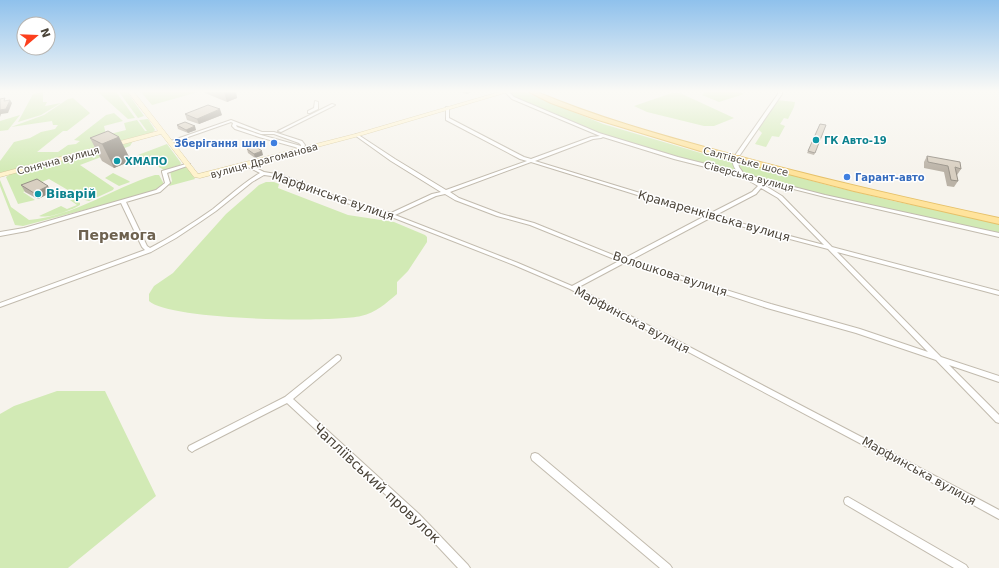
<svg xmlns="http://www.w3.org/2000/svg" width="999" height="568" viewBox="0 0 999 568" font-family="'DejaVu Sans',sans-serif">
	<style>
		.green { fill: #d2eab5 }
		.lines { fill: none; stroke-linecap: round; stroke-linejoin: round }
		.street-casing { stroke: #c2bbae; stroke-width: 2 }
		.secondary-casing { stroke: #d6c79b; stroke-width: 1 }
		.primary-casing { stroke: #e6c16a; stroke-width: 2 }
		.street { fill: #fff; fill-rule: evenodd }
		.secondary { fill: #fff3cd; fill-rule: evenodd }
		.primary { fill: #ffe39c; fill-rule: evenodd }
		.wall { fill: #bab2a6 }
		.shaded-wall { fill: #979187 }
		.building { fill: #d8cfc1; stroke: #979187 }
		.culture-dot { fill: #0f9aa8; stroke: #fff; stroke-width: 1.5 }
		.shop-dot { fill: #3f7fe0; stroke: #fff; stroke-width: 1.5 }
		.labels { text-anchor: middle; stroke-width: 3; stroke-linejoin: round; paint-order: stroke }
		.far-culture-label { font-size: 10px; font-weight: bold; fill: #0d838f; stroke: #fff; text-anchor: start }
		.far-shop-label { font-size: 10px; font-weight: bold; fill: #366cbe; stroke: #fff; text-anchor: end }
		.far-street-label { font-size: 10px; fill: #4b4439; stroke: #fff }
		.culture-label { font-size: 12px; font-weight: bold; fill: #0d838f; stroke: #fff; text-anchor: start }
		.street-label { font-size: 12px; fill: #4b4439; stroke: #fff }
		.quarter-label { font-size: 14px; font-weight: bold; fill: #6e6250; stroke: #fff }
		.near-street-label { font-size: 14px; fill: #4b4439; stroke: #fff }
	</style>
	<rect width="100%" height="100%" fill="#f6f3ec"/>
	<path class="green" d="M43,92V102H47L45,106L61,103L41,115L18,122L33,94Z
		M98,92H116L135,118L128,119Z
		M119,92H127L144,116L138,118Z
		M141,92H198L152,105Z
		M507,92H525L603,124L721,159L735,160V164H747L761,167L827,185L893,201L999,223V235L883,210L743,175L737,168L733,172L676,158L598,134L513,98Z
		M705,92H739L744,94L719,102L702,95Z
		M672,93H680L734,118L714,126H704L647,112L634,106Z
		M73,98L90,113L89,114L67,131H63L37,152H58L68,145L76,144L80,141L74,140L106,115L114,113L123,121L104,126L106,135L126,130L124,123L137,120L145,131H147L139,120L148,119L155,130L152,133L0,173V161L14,142L30,138L41,132L55,129L58,125H53L52,121L11,127L44,115L68,99Z
		M777,100L795,102L794,107L788,119L784,118L780,124L785,126L779,137L772,136L766,147L755,144L762,133L758,129Z
		M20,115L8,130L0,131V121Z
		M133,141L130,146L80,165L114,188L113,190L89,201L85,200L49,179L37,184L38,186L23,192L35,200L18,204L6,177L12,173Z
		M167,144L181,163L180,165L164,170L138,155Z
		M184,167H187L195,179L169,186L172,181L170,171Z
		M113,173L129,181L130,182L119,186L105,178Z
		M155,175H159L165,186L156,191L23,226L15,225L0,186V180L11,207L29,220C75,216 112,188 155,175Z
		M266,182H274L279,184L278,188L348,215L394,222L425,235L427,237V242L408,271L397,282V294C386,303 376,313 361,316C330,323 168,320 149,301V294L154,286L173,273L226,214L259,185Z
		M74,199L80,203V205C72,210 48,219 39,216L61,206L67,209L77,205L70,200Z
		M57,391H105L156,496L68,568H0V414L14,406Z"/>
	<g class="lines">
		<defs>
			<path id="street" d="M505,92H509L514,97L599,133L678,157L738,172C734,168 732,164 733,158L735,157L737,158L739,167L744,174L825,195L999,233V237L825,197L754,179L782,196L832,247L999,291V295L837,252L941,357L999,376V382L949,365L999,415V423L996,422L936,360L856,333L767,308L658,272L624,263L577,288L873,443L999,510V519L867,447L570,289L514,265L389,216L330,198L279,177L264,175L252,182L216,211L200,222L176,238L151,252L0,307V303L145,250L142,247L121,203L27,231L0,236V232L24,228L156,190L165,183L162,172V171L186,164H190V165L167,173L170,183L160,192L126,202L147,246L150,248C171,237 193,223 213,209C228,197 243,183 260,173L246,166V165L248,164L264,172L282,175L334,196L391,213L432,194L441,192L391,161L356,136L355,135L357,134L395,159L446,190L527,161L520,159L446,120V107L449,108V118L524,157L531,159L591,137L600,136L512,99ZM603,137L674,159L749,178L748,179V180L758,186L752,192L709,214L535,161L593,139L601,138ZM531,162L705,216L623,259L534,223L501,214L459,198L450,192ZM761,188L778,198L824,245L714,216L756,194ZM445,194L455,200L497,216L530,225L619,261L572,286L518,263L395,215L436,196ZM710,218L828,249L928,352L860,329L771,304L662,270L629,261Z
				M778,92H782V94L740,155H736V154L778,94Z
				M315,101L318,102V109L310,113H308V111L314,108Z
				M332,104L335,105L281,132L278,131Z
				M231,120L262,132H274L302,141L305,145L304,148L306,149L302,150L295,147L259,137L235,129L232,126L233,123L231,122L171,143L168,142ZM236,125L261,134H274L299,143L301,145V146L261,135L237,127Z
				M338,355L340,356L341,358L340,360L293,399L419,514L468,565L470,568H458L413,520L287,403L195,450L192,452L189,450L188,448L189,446L285,397L336,356Z
				M535,453L538,454L670,565L672,568H660L532,460L531,457L532,454Z
				M848,497L966,565L968,568H954L845,504L844,501L845,498Z"/>
			<path id="secondary" d="M128,92H134L198,174L355,134L499,92H508L359,136L200,178L194,177L161,134L0,177V173L158,131Z"/>
			<path id="primary" d="M529,92H537C596,117 657,134 719,151C811,176 905,198 999,218V224L854,191L707,153L595,119L551,103Z"/>
		</defs>
		<use href="#street" class="street-casing"/>
		<use href="#secondary" class="secondary-casing"/>
		<use href="#primary" class="primary-casing"/>
		<use href="#street" class="street"/>
		<use href="#secondary" class="secondary"/>
		<use href="#primary" class="primary"/>
	</g>
	<path class="wall" d="M205,92H236L237,98L227,102L205,93Z
		M460,92H472L467,94Z
		M185,114L222,115L199,124L187,120Z
		M820,124L826,125L814,155L807,153Z
		M177,125L196,130L188,133L178,129Z
		M119,137L131,161L114,168L102,161L90,138Z
		M247,149L263,155L255,158L248,153Z
		M927,156L961,169L957,175H956L958,181L954,187L947,186L944,172L924,168V162Z
		M21,185L52,192L38,199L25,192Z"/>
	<path class="shaded-wall" d="M224,92H236L237,98L227,102Z
		M10,100L12,103L8,113L1,114L0,117V110Z
		M220,109L222,115L199,124L197,119Z
		M195,126L196,130L188,133L186,130Z
		M119,137L131,161L114,168L102,144Z
		M262,151L263,155L255,158L254,154Z
		M48,186L52,192L38,199L34,193Z"/>
	<path class="building" d="M5,98L4,101L10,100L6,109L0,110V99Z
		M208,105L220,109L197,119L185,114Z
		M185,122L195,126L186,130L177,125Z
		M820,124L826,125L815,153L808,151Z
		M108,131L119,137L102,144L90,138Z
		M255,146L262,151L254,154L247,149Z
		M927,156L960,162L961,169L955,167L958,181L951,180L948,166L928,162Z
		M37,179L48,186L34,193L21,185Z"/>
	<linearGradient id="sky" x2="0" y2="1"><stop stop-color="#8fc1ec"/><stop offset="0.53" stop-color="#fbfaf6"/><stop offset="1" stop-color="#fbfaf6" stop-opacity="0"/></linearGradient>
	<rect width="999" height="172" fill="url(#sky)"/>
	<g class="culture-dot">
		<circle cx="816" cy="140" r="4"/>
		<circle cx="117" cy="161" r="4"/>
		<circle cx="38" cy="194" r="4"/>
	</g>
	<g class="shop-dot">
		<circle cx="274" cy="143" r="4"/>
		<circle cx="847" cy="177" r="4"/>
	</g>
	<g class="labels">
		<g class="far-culture-label">
			<text x="824" y="144">ГК Авто-19</text>
			<text x="125" y="165">ХМАПО</text>
		</g>
		<g class="far-shop-label">
			<text x="266" y="147">Зберігання шин</text>
			<text x="855" y="181" text-anchor="start">Гарант-авто</text>
		</g>
		<g class="far-street-label">
			<text transform="translate(58 160) rotate(-15)" y="4">Сонячна вулиця</text>
			<text transform="translate(264 160) rotate(-15)" y="4">вулиця Драгоманова</text>
			<text transform="translate(746 161) rotate(15)" y="4">Салтівське шосе</text>
			<text transform="translate(749 176) rotate(15)" y="4">Сіверська вулиця</text>
		</g>
		<g class="culture-label">
			<text x="46" y="198">Віварій</text>
		</g>
		<g class="street-label">
			<text transform="translate(333 196) rotate(19)" y="4">Марфинська вулиця</text>
			<text transform="translate(714 216) rotate(16)" y="4">Крамаренківська вулиця</text>
			<text transform="translate(670 274) rotate(18)" y="4">Волошкова вулиця</text>
			<text transform="translate(632 320) rotate(28)" y="4">Марфинська вулиця</text>
			<text transform="translate(919 471) rotate(29)" y="4">Марфинська вулиця</text>
		</g>
		<g class="quarter-label">
			<text x="117" y="240">Перемога</text>
		</g>
		<g class="near-street-label">
			<text transform="translate(377 483) rotate(43)" y="5">Чапліївський провулок</text>
		</g>
	</g>
	<g transform="translate(36 36) rotate(71)"><circle r="19" fill="#ffffff" stroke="#b7b4b0"/>
	<path d="M0-3L7 15L0 10L-7 15Z" fill="#fc3f1d"/>
	<text y="-6" font-size="11" font-weight="bold" text-anchor="middle" fill="#4b4439">N</text>
	</g>
</svg>
